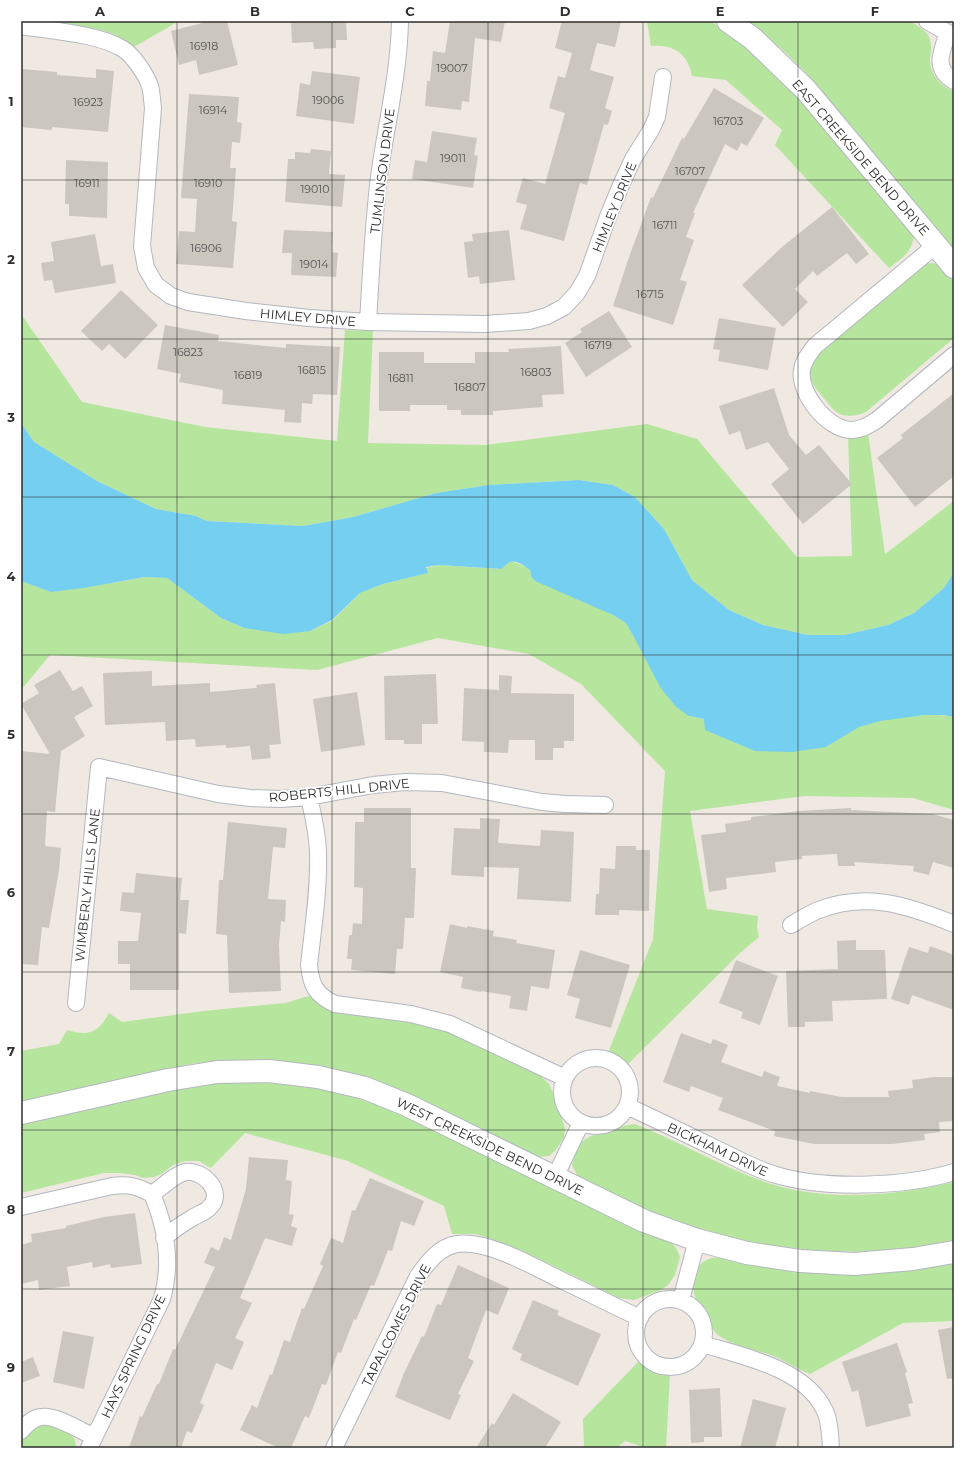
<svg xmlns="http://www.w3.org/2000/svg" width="975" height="1469" viewBox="0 0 975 1469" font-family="Montserrat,sans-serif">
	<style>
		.green { fill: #b6e59e }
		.water { fill: #75cff0 }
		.building { fill: #cbc7bf }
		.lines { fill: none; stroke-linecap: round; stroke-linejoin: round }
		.street-casing { stroke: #b4b7c1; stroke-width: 18 }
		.secondary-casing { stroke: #b4b7c1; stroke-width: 24 }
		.street { stroke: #fff; stroke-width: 16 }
		.secondary { stroke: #fff; stroke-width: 22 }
		.grid { fill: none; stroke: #2e2e2e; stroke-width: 1; stroke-opacity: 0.55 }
		.labels { text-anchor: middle; stroke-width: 3.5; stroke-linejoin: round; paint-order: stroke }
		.number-label { font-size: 11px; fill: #555452 }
		.street-label { font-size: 13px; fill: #2e2e2e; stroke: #fff }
		.neatline { fill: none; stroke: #2e2e2e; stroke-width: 1.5 }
		.grid-label { font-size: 13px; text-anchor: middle; font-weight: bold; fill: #2e2e2e }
	</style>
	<rect width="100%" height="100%" fill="#efe9e1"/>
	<path class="green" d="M44,21H179L134,47L116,35L102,30Z
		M647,21H711L756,55L787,83L914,235C912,253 902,258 889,268L775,145L782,130L726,80L692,76C688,54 674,44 651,46Z
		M749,21H910C916,25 926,30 929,37C933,46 930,53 930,61C931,75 941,87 954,91V249L808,75L786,53Z
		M933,263L943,267L954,281V338L866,412C859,415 851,417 842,415C835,412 831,407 826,401C811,383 803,375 818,353L922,264Z
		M21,314L82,402L205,427L337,441L345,330L373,331L368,443L486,445L647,424L697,439L797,557L852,556L848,437L868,433L885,554L954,501V572L944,588L914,613L888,625L844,635H808L763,625L729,610L692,580L664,529L635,497L613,485L579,480L489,485L436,493L353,517L303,526L207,521L196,516L156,509L97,481L34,442L21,423Z
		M511,561L522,565L530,570L531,576L613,615L626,623L689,716L826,747C837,741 848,731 860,726C883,717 930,712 954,717V810L913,798L805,796L690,811L707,909L758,916L757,927L759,937L740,953L626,1066L617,1058L608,1053L653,939L665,771L581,684L529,654L438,638L317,670L50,655L21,690V581L51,592L118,582L145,577L167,578L221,618L244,628L310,631L332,621L360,593L383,584L427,573L426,568L439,565L501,569L507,562Z
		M316,994L451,1032L540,1075L549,1084L554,1095L565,1128L564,1138L555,1151L549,1156L538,1157L386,1086L349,1073L309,1065L269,1061L221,1060L190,1064L152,1072L21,1103V1051L59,1044L67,1030C89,1037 99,1032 109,1013L122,1022L204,1011L285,1003Z
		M228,1081C261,1081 294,1082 325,1089C346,1094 367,1101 387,1108L617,1220L645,1233L671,1242L676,1248L680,1257L675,1275L669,1284L661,1290L634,1300L619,1298L516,1248L492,1239L475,1234H452L444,1206L348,1161L245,1133L211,1168L199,1161H185L173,1165L163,1173L154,1177L143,1178L135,1175L119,1173H104L21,1193V1123L167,1089Z
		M635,1124C678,1141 719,1165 762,1181C824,1203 892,1196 954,1182V1242L891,1253L810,1250L735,1241L663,1219L579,1179L572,1165C574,1159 575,1149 580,1144C589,1133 620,1126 635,1124Z
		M719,1257L773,1268L804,1272L834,1274L905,1270L954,1263V1321L903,1323L810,1374C796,1369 785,1360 771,1355C754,1349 727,1345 715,1332C709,1325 707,1318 703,1311C695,1298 691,1292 695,1276C699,1262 704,1259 719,1257Z
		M639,1361C647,1371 657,1373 670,1374L666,1448H646L625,1441L617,1448H595L584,1446L583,1419Z
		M43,1424C55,1425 80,1432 75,1448H21C21,1435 32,1427 43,1424Z"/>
	<path class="water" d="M21,423L34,442L97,481L156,509L196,516L207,521L303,526L353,517L436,493L489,485L579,480L613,485L635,497L664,529L692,580L729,610L763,625L808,635H844L888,625L914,613L944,588L954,572V717L943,715H924L880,721L859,727L826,747L792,752L755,751L705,730L704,719L689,716L676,707L660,687L634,637L626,623L613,615L535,581L531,576L530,570C519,562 511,556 502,569L439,565L426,567L428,573L383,584L360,593L332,620L310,631L283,634L244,628L221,618L167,578L145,577L83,588L51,592L21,581Z"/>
	<path class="building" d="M210,21H227L238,65L199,75L196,60L179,65L171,31Z
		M291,21H346L347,40H336V48L314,49L313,42L292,43Z
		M450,21H505L501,42L475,38L469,102L462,101L461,110L425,106L427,81H430L433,51L445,53Z
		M562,21H621L615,47L597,43L590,70L614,77L605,108L612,111L608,125L604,124L587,185L580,183L564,241L520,229L527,205L516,202L523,178L545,184L565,113L549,108L558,76L565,78L572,53L555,48Z
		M21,69L57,72V75L96,78V69L114,71L108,132L52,127V130L21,127Z
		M312,71L360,77L354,124L296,116L300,83L310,85Z
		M714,88L764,118L747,146L741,143L737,151L725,144L693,213H695L686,237L694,240L680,280L687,282L673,325L613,306L628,260L651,197L653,198L682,138L684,139Z
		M189,94L239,97L237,122L242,123L240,143L232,142L230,168H236L232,221L237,222L233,268L176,264L179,231L195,232L197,199L181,198Z
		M432,131L477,138L474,155L478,156L473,188L412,179L415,160L427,162Z
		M311,149L331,151L329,174L345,175L342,207L285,202L288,159H295V152L310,153Z
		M66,160L108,162L107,218L69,216V204H65Z
		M832,207L869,254L856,264L847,253L817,276L813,271L795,289L808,302L783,327L742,285L782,247Z
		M284,230L333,232L332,252L338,253L336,277L291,275L292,253H282Z
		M509,230L515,280L480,284L479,276L468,278L464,242L473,241L472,234Z
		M95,234L101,266L113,264L116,283L55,293L52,280L44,281L41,263L54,261L51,242Z
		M121,290L158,325L125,359L109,344L102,351L81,331Z
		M609,311L632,347L586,377L565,343L582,332L580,329Z
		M719,318L776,328L768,370L718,361L720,350L713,349Z
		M165,325L219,335L218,341L286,348V344L340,347L337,395L313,394L312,404L302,403L301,423L284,422L285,410L222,404L223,390L179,382L181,374L157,369Z
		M561,346L564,394L542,395L543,407L493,411V415H461V410H447V405H410V411H379V352H424V363H475V352H509L508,349Z
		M774,388L789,435L806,455L819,445L852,484L803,524L771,484L789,469L768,442L746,450L740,431L729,435L719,406Z
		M954,393V476L915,507L877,458L903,438L901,435Z
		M60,670L73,691L82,686L93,706L74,717L85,736L61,751L55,812L47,811L45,846L61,848L59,870L49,928L42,927L38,965L21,964V751L50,754L21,704L39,693L34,685Z
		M152,671V686L210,683V692L257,688L256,685L275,683L281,744L269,745L271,758L252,760L250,746L226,748V745L196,747L195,739L166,741L165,722L105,725L103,673Z
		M436,674L438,724H422V744H404V740H385L384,676Z
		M499,675L512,676L511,693L574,694V741H564V748H553V760H535V740H509L508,753L484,752V742L462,741L464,688L499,690Z
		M357,692L365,745L321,752L313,699Z
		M364,808H411V868H416L414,918H405L403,949H397L395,974L351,970L352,959H347L349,935H352L353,923L362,924L363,888L354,887L355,822H364Z
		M851,808V810L932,814L954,820V868L933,862L929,875L913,871L914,866L854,862L855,866H838L837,854L802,856V859L775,862L776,872L726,878L727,889L709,892L701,835L726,832L725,824L751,820V817L799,811Z
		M480,818L500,819L498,843L540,846L541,830L574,832L571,902L517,899L519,868L484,867V877L451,875L454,828L480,829Z
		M228,822L287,828L285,848L273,847L268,899L286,900L285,922L281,921L279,945L281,991L229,993L227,935L216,934L219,880H223Z
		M616,846H636V850H650L649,911L619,910V915H595L596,894H599L600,868L615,869Z
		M136,873L182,878L180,900H189L186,934L179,933V990H130V964H118V941H138L141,913L120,911L122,892L134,893Z
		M450,924L467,928V926L494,931L493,936L517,940L516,943L555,950L549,989L531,986L527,1011L509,1008L511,996L481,991V992L461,988L463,977L440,972Z
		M856,940V950H885L887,999L832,1001L833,1021L805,1022V1027H788L786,971L838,969L837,941Z
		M930,946L954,955V1010L912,995L909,1005L891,999L909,947L928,953Z
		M580,950L630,965L611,1028L575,1018L580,999L567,995Z
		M736,960L778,976L760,1025L741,1018L743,1012L719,1003Z
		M681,1033L711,1044L713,1039L728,1045L721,1062L762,1077L764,1071L780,1077L777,1086L810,1093V1091L842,1097H889L888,1091L913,1088L912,1080L934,1077H954V1121L939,1122L940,1132L924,1134L925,1140L892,1144H814L774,1136L775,1131L718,1110L723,1098L691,1086L689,1092L663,1082Z
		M249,1157L288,1160L286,1180L292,1181L289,1214L294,1215L291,1226L297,1228L292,1246L265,1238L240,1298L252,1303L235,1338L244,1342L232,1370L216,1363L200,1403L204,1405L192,1433L187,1431L181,1448H129L140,1416L142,1417L157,1384H159L173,1349L175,1350L215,1267L204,1263L211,1247L219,1251L224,1237L231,1240L246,1189Z
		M370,1178L424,1201L414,1226L401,1221L392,1251L388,1250L374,1286L371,1285L356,1320L354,1319L341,1353L338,1352L326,1385L322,1384L309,1418L305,1416L291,1448H279L240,1430L252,1405L257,1408L270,1374L272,1375L284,1340L290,1342L302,1308L304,1309L323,1266L320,1264L331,1238L343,1243L352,1210L355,1211Z
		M135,1213L142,1264L111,1268L110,1264L93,1268L92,1262L67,1267L70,1286L39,1290L38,1280L21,1284V1245L32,1242L31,1234L66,1228V1226L104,1217Z
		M458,1265L509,1288L498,1315L486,1310L468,1358L474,1361L458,1394L461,1395L450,1420L395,1397L404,1373L422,1336L424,1337L437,1304L441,1305Z
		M533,1300L559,1311L557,1315L601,1334L578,1386L520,1360L522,1354L512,1349Z
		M954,1327V1378L947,1379L938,1330Z
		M63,1331L94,1337L84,1389L53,1382Z
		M897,1343L907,1372L905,1373L913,1403L908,1404L911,1416L866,1427L858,1390L852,1392L842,1362Z
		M33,1357L40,1376L21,1383V1362Z
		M720,1388L722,1437H704V1442L691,1443L689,1390Z
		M513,1393L561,1422L545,1448H476L492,1423L494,1425Z
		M753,1399L786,1408L775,1448H740Z"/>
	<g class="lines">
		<defs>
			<path id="street" d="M927,21L948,33L954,35
				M21,26C51,31 97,33 123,49C134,56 146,75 150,86C152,93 152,101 153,108L142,246L146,268L156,285L171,296L188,302L246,311L309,318L368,322L485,324L529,321L547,316L564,307L577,293L587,276L609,214L621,185L633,159L651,130L657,117L663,77
				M948,33C941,52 933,69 954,81
				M936,245L815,346C809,354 803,361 802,370C798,393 828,430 851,430C861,430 869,425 877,420L954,355
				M368,322C371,274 373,225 379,177C386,125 399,74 400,21
				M309,797C313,815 318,835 318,854C319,891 313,928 309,965C311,986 316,995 335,1004L411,1014L450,1024L565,1078
				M791,925C799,920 808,915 816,911C866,891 907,905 954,924
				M76,1003L99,767L218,794L250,798L281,799L309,797L373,785L405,782L442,783L542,802L565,804L605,805
				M562 1092a34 34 0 1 1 68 0a34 34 0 1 1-68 0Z
				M627,1106C657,1120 686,1134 715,1148C734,1157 753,1168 773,1174C822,1190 905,1187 954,1172
				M555,1177L581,1123
				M152,1194C162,1187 174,1175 185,1172C203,1169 225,1192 210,1207C205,1213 198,1214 192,1218C182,1224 173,1230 164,1238
				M21,1207L112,1186C129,1184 137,1186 152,1194
				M636 1333a34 34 0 1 1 68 0a34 34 0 1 1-68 0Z
				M681,1300L697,1240
				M702,1344C742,1356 804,1368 824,1409C830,1420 830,1435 831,1448
				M21,1431C26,1425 32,1418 41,1417C55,1414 81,1431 94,1437
				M89,1448L162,1299C172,1264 166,1227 152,1194
				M334,1448L418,1276C428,1262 439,1247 457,1244C489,1240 534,1267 563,1281C589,1293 614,1306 640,1318"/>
			<path id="secondary" d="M728,21L752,38L806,90L954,267
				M21,1113L168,1080L217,1072L269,1071L318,1077L365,1088L407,1105L644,1221L697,1240L747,1253L800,1261L854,1264L913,1259L954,1252"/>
		</defs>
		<use href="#street" class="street-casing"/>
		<use href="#secondary" class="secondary-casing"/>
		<use href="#street" class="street"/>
		<use href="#secondary" class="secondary"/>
	</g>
	<path class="grid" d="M177,21V1448M332,21V1448M488,21V1448M643,21V1448M798,21V1448M21,180H954M21,339H954M21,497H954M21,655H954M21,814H954M21,972H954M21,1130H954M21,1289H954"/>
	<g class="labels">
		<g class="number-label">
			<text x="204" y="50">16918</text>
			<text x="452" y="72">19007</text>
			<text x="328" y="104">19006</text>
			<text x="88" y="106">16923</text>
			<text x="213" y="114">16914</text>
			<text x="728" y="125">16703</text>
			<text x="453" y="162">19011</text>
			<text x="690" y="175">16707</text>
			<text x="87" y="187">16911</text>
			<text x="208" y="187">16910</text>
			<text x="315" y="193">19010</text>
			<text x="665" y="229">16711</text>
			<text x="206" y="252">16906</text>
			<text x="314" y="268">19014</text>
			<text x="650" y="298">16715</text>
			<text x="598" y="349">16719</text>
			<text x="188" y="356">16823</text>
			<text x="312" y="374">16815</text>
			<text x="536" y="376">16803</text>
			<text x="248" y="379">16819</text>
			<text x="401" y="382">16811</text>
			<text x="470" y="391">16807</text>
		</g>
		<g class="street-label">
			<text transform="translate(861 157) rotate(49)" y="5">EAST CREEKSIDE BEND DRIVE</text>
			<text transform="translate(382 171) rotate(-83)" y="5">TUMLINSON DRIVE</text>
			<text transform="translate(614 207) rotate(-68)" y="5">HIMLEY DRIVE</text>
			<text transform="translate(308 317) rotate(5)" y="5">HIMLEY DRIVE</text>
			<text transform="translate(339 790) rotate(-6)" y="5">ROBERTS HILL DRIVE</text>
			<text transform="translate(87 885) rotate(-84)" y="5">WIMBERLY HILLS LANE</text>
			<text transform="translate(490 1146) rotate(26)" y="5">WEST CREEKSIDE BEND DRIVE</text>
			<text transform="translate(718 1149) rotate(25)" y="5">BICKHAM DRIVE</text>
			<text transform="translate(396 1325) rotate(-63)" y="5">TAPALCOMES DRIVE</text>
			<text transform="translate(133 1356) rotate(-65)" y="5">HAYS SPRING DRIVE</text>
		</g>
	</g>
	<rect width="975" height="1469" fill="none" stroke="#ffffff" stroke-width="44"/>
	<rect x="22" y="22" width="931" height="1425" class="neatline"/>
	<g class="grid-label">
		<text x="100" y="16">A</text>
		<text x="255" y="16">B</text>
		<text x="410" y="16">C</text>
		<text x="565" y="16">D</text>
		<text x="720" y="16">E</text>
		<text x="875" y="16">F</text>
		<text x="11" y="106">1</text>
		<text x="11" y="264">2</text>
		<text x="11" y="422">3</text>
		<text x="11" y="581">4</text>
		<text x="11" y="739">5</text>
		<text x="11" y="897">6</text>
		<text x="11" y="1056">7</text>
		<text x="11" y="1214">8</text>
		<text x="11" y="1372">9</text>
	</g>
</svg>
